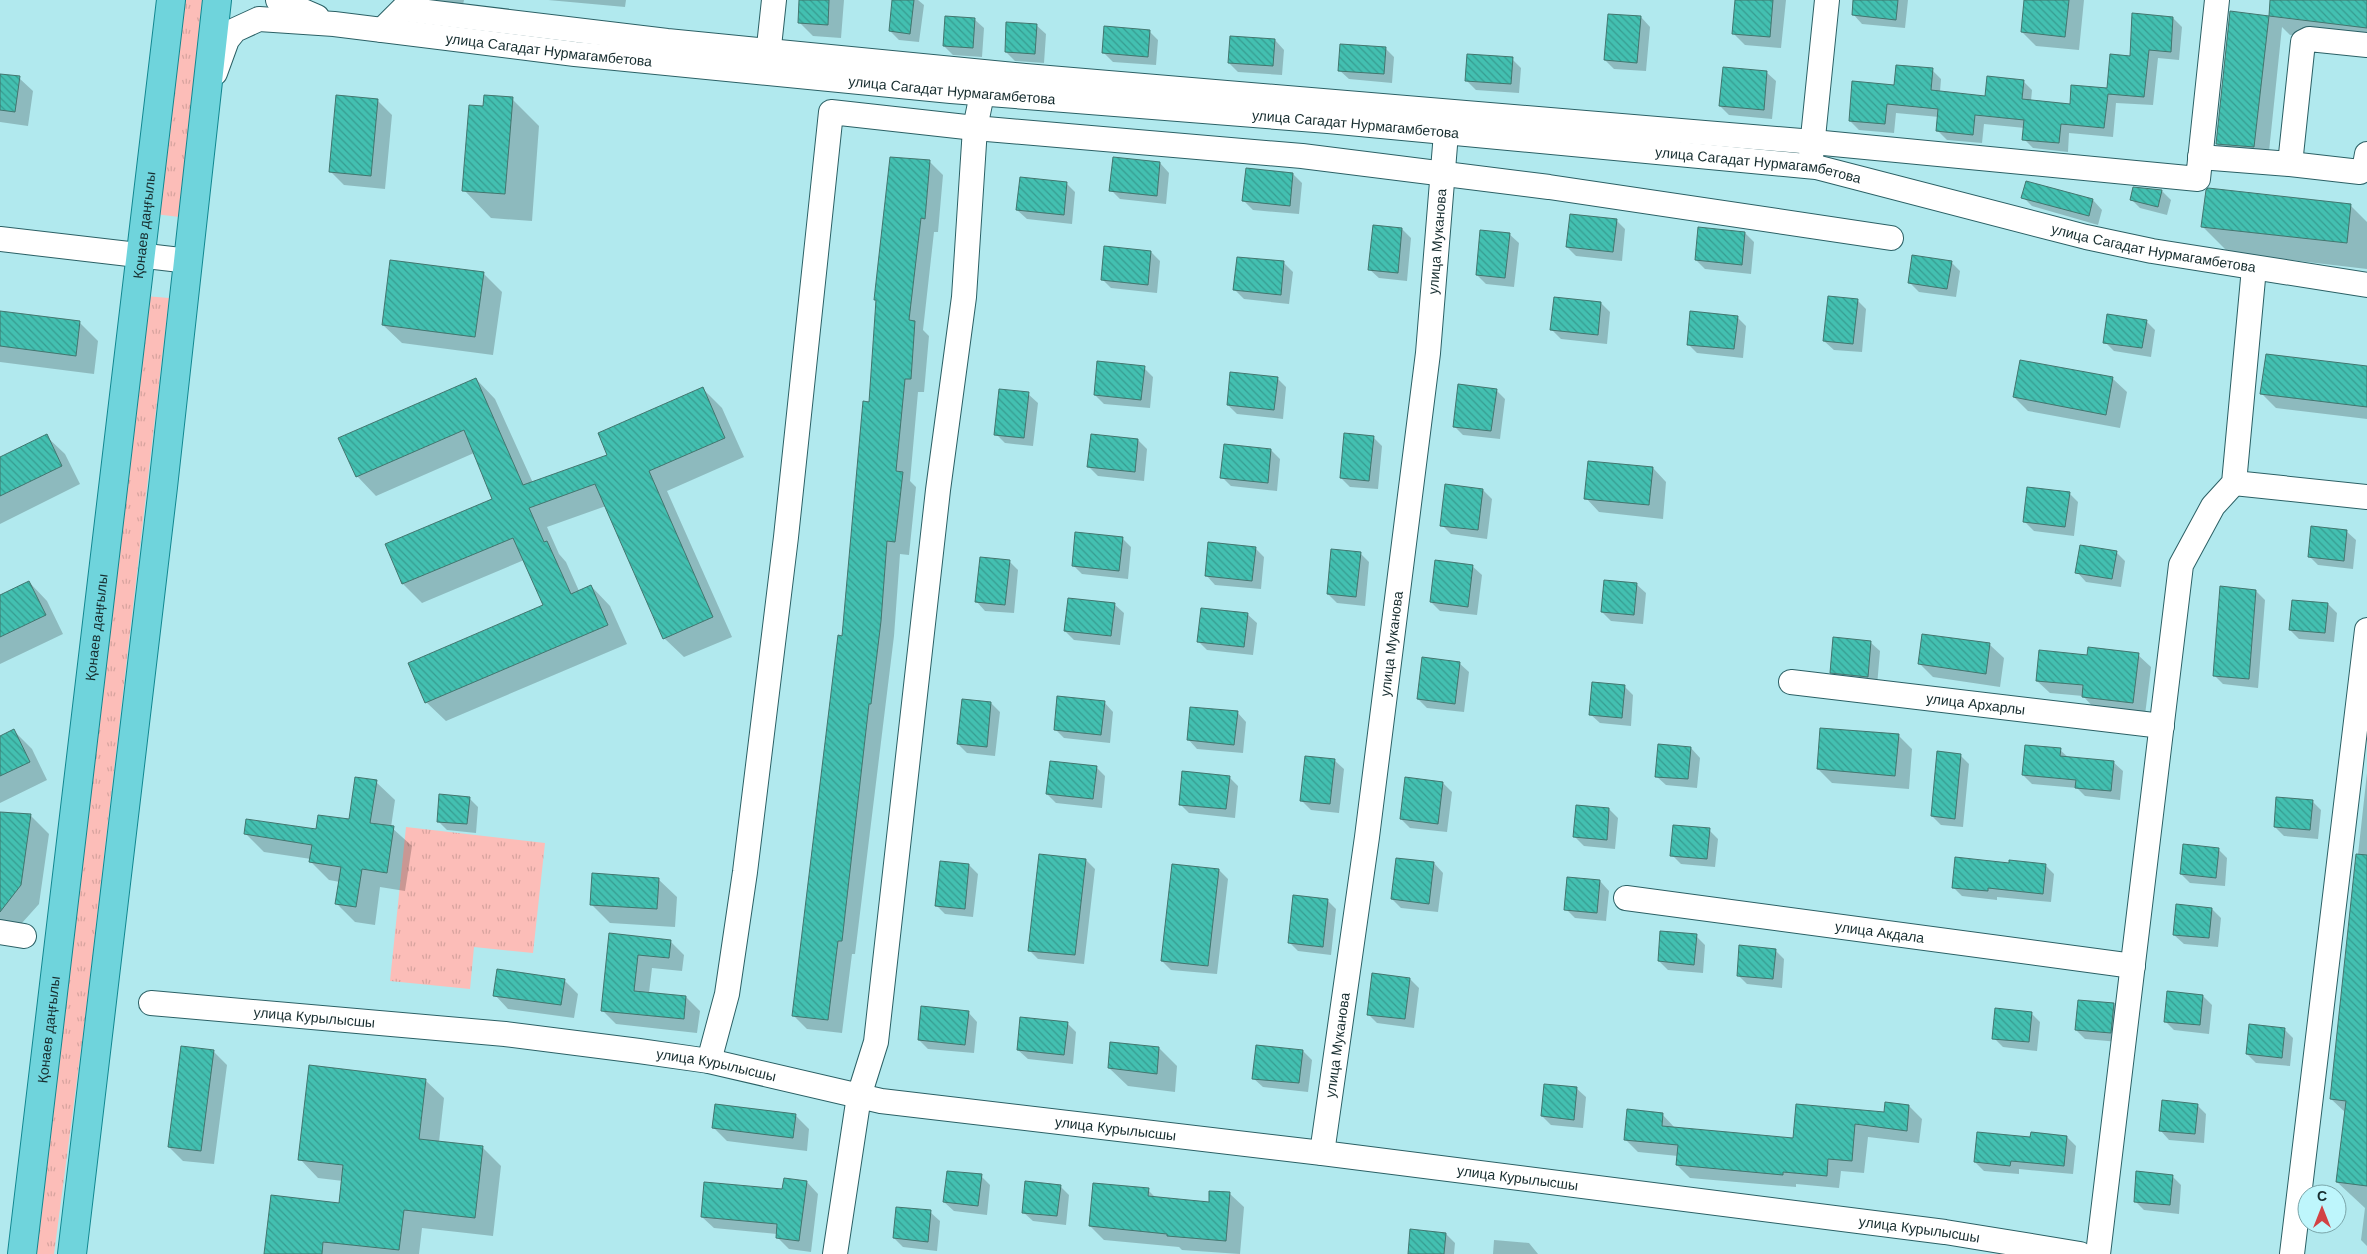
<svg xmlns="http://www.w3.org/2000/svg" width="2367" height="1254" viewBox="0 0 2367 1254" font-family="Helvetica,sans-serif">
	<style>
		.grass { fill: url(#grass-tufts) }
		.shadow { fill: #0003 }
		.building { fill: url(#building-back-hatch); stroke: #43766f }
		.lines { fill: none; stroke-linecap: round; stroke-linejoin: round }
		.minor-casing { stroke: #2b6065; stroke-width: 26 }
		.major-casing { stroke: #128790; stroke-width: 30 }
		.minor { stroke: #fff; stroke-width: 24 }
		.major { stroke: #6fd4dc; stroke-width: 28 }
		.labels { text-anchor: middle; stroke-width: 4.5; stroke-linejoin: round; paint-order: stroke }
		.street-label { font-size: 14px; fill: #172d2f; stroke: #bef6fc }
	</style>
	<defs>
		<pattern id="grass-tufts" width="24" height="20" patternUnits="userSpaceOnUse" patternTransform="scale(1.25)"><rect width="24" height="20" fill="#fcbdb8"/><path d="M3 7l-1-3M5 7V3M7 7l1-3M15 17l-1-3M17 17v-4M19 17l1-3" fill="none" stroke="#d7a39e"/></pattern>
		<pattern id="building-back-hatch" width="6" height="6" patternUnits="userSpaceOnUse" patternTransform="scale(1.25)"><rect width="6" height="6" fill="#43c0b1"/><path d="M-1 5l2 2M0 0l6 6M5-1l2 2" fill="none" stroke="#379c90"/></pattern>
	</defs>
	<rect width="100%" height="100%" fill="#b1e9ee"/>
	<path class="grass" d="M180,0H202L179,217L155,214Z
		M145,296L169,298L85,1019L54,1254H31Z
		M406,827L545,843L533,953L474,947L470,989L390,981Z"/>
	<path class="shadow" d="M431,0H464L463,5Z
		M548,0H626L625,7Z
		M800,0H844L841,38L813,36L799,22Z
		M894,0H918L924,5L919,42L899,40L890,31Z
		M1736,0H1786L1781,48L1745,45L1733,33Z
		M1854,0H1908L1905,28L1862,24L1853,14Z
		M2026,0H2084L2079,50L2036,46L2022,32Z
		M2272,0H2367V45L2290,35L2282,27L2268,161L2231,158L2217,144L2231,13L2270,17Z
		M1641,17L1650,27L1646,71L1614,69L1605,60Z
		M2173,18L2182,27L2179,60L2158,58L2153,105L2116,103L2113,137L2069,133L2068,152L2033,148L2024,139L2025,128L1984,124L1982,143L1947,140L1938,131L1939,117L1896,113L1894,133L1859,130L1850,121L1896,86L1932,70L1941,79L1940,92L1986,97L2023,81L2032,90L2031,101L2071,105L2108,89L2131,57Z
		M974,19L984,28L982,57L953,55L944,46Z
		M1036,25L1046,34L1044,63L1015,61L1006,52Z
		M1149,31L1158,40L1156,65L1113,62L1104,53Z
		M1275,40L1284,50L1282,75L1238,72L1229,63Z
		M1385,48L1394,57L1392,83L1349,79L1339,70Z
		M1512,59L1521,68L1519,93L1476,90L1467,81Z
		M1766,72L1776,81L1772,119L1729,115L1720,106Z
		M0,75L19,78L33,91L28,126L0,122Z
		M512,99L539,126L532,221L491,218L464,190L484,108Z
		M378,101L392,115L385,189L344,185L330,171Z
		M1114,159L1160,163L1169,173L1166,204L1120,199L1111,190Z
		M929,161L943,175L938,232H934L923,330L929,336L924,392H918L910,481L916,487L909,555L900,554L894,636L855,954H852L842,1033L807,1029L793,1015L843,637L870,403Z
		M1293,174L1302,183L1299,214L1253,210L1244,201Z
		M2027,182L2093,200L2102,210L2098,225L2032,206L2023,197Z
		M1066,183L1075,192L1072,224L1027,219L1017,210Z
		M2162,191L2171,200L2167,215L2140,208L2131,199Z
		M2351,206L2367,222V269L2229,253L2203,227Z
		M1616,220L1625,229L1622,261L1576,256L1567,247Z
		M1402,229L1411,238L1407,281L1379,278L1369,269Z
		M1745,233L1754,242L1751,274L1705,269L1696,260Z
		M1509,234L1519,243L1514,287L1486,284L1477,275Z
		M1151,252L1160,261L1157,293L1111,288L1102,279Z
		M1951,262L1960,271L1956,297L1919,292L1910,283Z
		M1284,263L1293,272L1289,304L1244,299L1235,290Z
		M483,273L502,292L493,355L402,343L383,325Z
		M1857,300L1866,309L1862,352L1834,350L1824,341Z
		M1601,303L1610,312L1607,344L1561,339L1552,330Z
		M0,313L79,322L98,341L94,374L0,362Z
		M1737,317L1746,326L1743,358L1697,353L1688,344Z
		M2146,321L2155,330L2151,357L2114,351L2105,342Z
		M2367,367V419L2276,408L2262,394Z
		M1144,368L1153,377L1150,408L1104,404L1095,395Z
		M1277,378L1286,387L1283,419L1237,414L1228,405Z
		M476,379L495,399L533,483L609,456L703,389L722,408L744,457L667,491L732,637L684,657L664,638L606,506L547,527L559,554L566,562L579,591L591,586L610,606L627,644L446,721L426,702L545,606L524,560L422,603L403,584L493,500L474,453L376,496L357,476Z
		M2113,379L2127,392L2120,428L2028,411L2014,397Z
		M1496,390L1505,399L1500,439L1463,435L1454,426Z
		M1028,394L1038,403L1033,446L1005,443L996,434Z
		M46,436L65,454L80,484L0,524V459Z
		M1373,437L1382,446L1378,489L1350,487L1341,478Z
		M1138,440L1147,449L1144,481L1098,476L1089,467Z
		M1271,450L1280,459L1277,491L1231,486L1222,477Z
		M1653,468L1666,482L1663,519L1599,512L1586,498Z
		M1483,490L1492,499L1487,539L1451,534L1442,525Z
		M2069,493L2078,502L2074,536L2034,531L2025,522Z
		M2346,531L2356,540L2353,569L2318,565L2309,556Z
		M1122,538L1131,547L1128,579L1082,574L1073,565Z
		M1255,548L1264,557L1261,589L1215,585L1206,575Z
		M2116,552L2125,561L2121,587L2086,582L2077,572Z
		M1360,553L1369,562L1365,606L1337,603L1328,594Z
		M1009,561L1018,570L1014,613L985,611L976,601Z
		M1472,566L1482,575L1477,615L1440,611L1431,602Z
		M29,582L47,601L63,634L0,664V596Z
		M1636,584L1646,593L1643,624L1611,621L1602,612Z
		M2256,591L2265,600L2258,688L2223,684L2214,675Z
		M1114,604L1124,613L1120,645L1074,640L1065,631Z
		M2328,604L2337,613L2334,642L2299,639L2290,630Z
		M1247,614L1257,623L1253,655L1207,650L1198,641Z
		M1924,635L1990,645L2004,658L2000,687L1933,677L1919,663Z
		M1870,642L1880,651L1877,686L1840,681L1831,672Z
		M2138,655L2151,667L2145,715L2095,709L2083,696L2050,693L2037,681L2088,657Z
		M1459,663L1469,672L1464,712L1427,708L1418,699Z
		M1624,686L1633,695L1631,726L1600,723L1590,714Z
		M963,700L991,703L1000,712L995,756L967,753L958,744Z
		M1104,702L1113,712L1110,743L1064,738L1055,729Z
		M1237,712L1246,722L1243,753L1197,749L1188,739Z
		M14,731L32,749L47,780L0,803V737Z
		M1898,735L1912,749L1909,789L1832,783L1818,769Z
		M1691,748L1700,758L1697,788L1666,785L1656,776Z
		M2060,750L2069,758L2113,762L2123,771L2120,800L2085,796L2077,788L2032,784L2023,775Z
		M1960,755L1969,764L1963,827L1941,825L1932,816Z
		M1334,760L1344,769L1339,813L1311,810L1302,801Z
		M1096,767L1105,776L1102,808L1056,803L1047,794Z
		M2367,773V1246L2361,1240L2365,1208L2337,1182L2346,1113L2331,1099Z
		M1229,777L1238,786L1235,818L1189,813L1180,804Z
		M376,782L395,800L391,827L412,846L405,891L380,887L375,925L355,922L337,904L340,882L329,880L311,862V859L264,852L246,834L317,831L350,821Z
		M1443,783L1452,792L1447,832L1410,828L1401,819Z
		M469,798L478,807L476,833L447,830L438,821Z
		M2312,801L2321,810L2318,839L2284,836L2275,827Z
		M1609,809L1618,818L1615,849L1584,846L1575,837Z
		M0,813L30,815L49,834L39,904L13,933L0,938Z
		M1709,830L1718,839L1715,867L1681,864L1672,855Z
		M2218,849L2227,858L2225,886L2190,883L2181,874Z
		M1040,855L1086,860L1095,869L1084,964L1038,959L1029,950Z
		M1434,863L1443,873L1438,912L1401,908L1392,899Z
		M2010,864L2045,865L2054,874L2051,902L1997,897V900L1962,896L1953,887Z
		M969,865L978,874L973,917L945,914L936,905Z
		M1173,866L1219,870L1228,879L1217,974L1171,970L1162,961Z
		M658,879L677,897L675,927L610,923L591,904Z
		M1600,881L1609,891L1606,921L1575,918L1566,909Z
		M1327,900L1336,909L1331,955L1298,951L1289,942Z
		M2212,909L2221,918L2218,947L2184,944L2174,935Z
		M610,934L670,941L684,955L682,971L652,968L649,993L686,997L700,1011L697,1033L616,1024L602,1010Z
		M1696,936L1705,945L1703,973L1668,970L1659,961Z
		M1775,950L1784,959L1782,988L1747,984L1738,975Z
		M1410,979L1419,988L1414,1028L1377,1023L1368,1014Z
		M564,980L578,994L574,1018L508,1009L495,995Z
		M2203,996L2212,1005L2209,1034L2174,1030L2165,1021Z
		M2114,1004L2123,1013L2119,1042L2085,1039L2076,1030Z
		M968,1012L977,1022L974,1053L928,1049L919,1040Z
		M2031,1013L2040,1022L2037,1051L2003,1047L1994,1038Z
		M1067,1023L1076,1032L1073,1064L1028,1059L1018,1050Z
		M2284,1029L2293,1038L2290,1066L2256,1063L2247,1054Z
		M1159,1048L1177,1066L1175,1092L1128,1086L1109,1068Z
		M213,1051L227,1065L214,1164L183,1161L169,1147Z
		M1303,1051L1312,1060L1308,1092L1263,1087L1253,1078Z
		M425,1080L444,1098L439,1142L482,1147L501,1166L493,1236L422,1228L419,1254H265L340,1204L343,1181L318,1178L300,1159Z
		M1576,1088L1586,1097L1583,1128L1551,1125L1542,1116Z
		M2197,1105L2206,1114L2204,1143L2169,1140L2160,1130Z
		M1909,1106L1922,1119L1919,1143L1868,1137L1864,1173L1841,1171L1839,1188L1796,1184V1187L1690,1178L1677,1165L1678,1156L1638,1152L1625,1139L1662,1114L1675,1128L1794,1139Z
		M795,1115L809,1129L807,1151L727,1141L713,1127Z
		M2067,1137L2076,1146L2073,1174L2019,1169V1174L1984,1171L1975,1162L2032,1139Z
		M981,1176L990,1185L987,1215L954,1211L944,1202Z
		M2172,1176L2181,1185L2179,1214L2144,1210L2135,1201Z
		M807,1182L818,1194L811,1252L789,1249L777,1237V1234L714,1228L702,1217Z
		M1060,1186L1069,1195L1066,1225L1033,1221L1023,1212Z
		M1148,1190L1157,1199L1210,1203L1230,1194L1244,1207L1240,1254L1182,1250L1179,1247L1104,1240L1090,1226Z
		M930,1212L940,1221L937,1251L903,1247L894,1238Z
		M1411,1231L1446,1234L1455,1243L1454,1254H1409Z
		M1494,1240L1529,1243L1538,1254H1493Z"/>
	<path class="building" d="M799,0H829L828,25L798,23Z
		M892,0H914L910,34L889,31Z
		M1735,0H1773L1770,37L1732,34Z
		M1853,0H1898L1896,20L1852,15Z
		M2024,0H2069L2065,37L2021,32Z
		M2270,0H2367V28L2269,16Z
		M2230,11L2269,16L2254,147L2216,144Z
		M2132,13L2173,17L2171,52L2149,50L2144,97L2108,94L2104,128L2061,124L2059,143L2022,140L2024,120L1975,115L1973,135L1936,131L1938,109L1887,104L1885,124L1849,121L1852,81L1894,85L1896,65L1933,68L1931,90L1985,96L1987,76L2024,80L2022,99L2070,104L2071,85L2107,88L2110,54L2130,56Z
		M1608,14L1641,16L1637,63L1604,60Z
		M945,16L975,18L973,48L943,46Z
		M1006,22L1037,24L1035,54L1005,52Z
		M1104,26L1150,30L1148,57L1102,53Z
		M1230,36L1275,39L1273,66L1228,63Z
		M1340,44L1386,47L1384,74L1338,71Z
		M1467,54L1513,57L1511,84L1465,81Z
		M1723,67L1767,71L1764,110L1719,106Z
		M0,74L20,76L15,112L0,110Z
		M336,95L378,99L371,176L329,172Z
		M484,95L513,97L505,194L462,191L469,105L483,106Z
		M890,157L930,160L925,219L921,218L909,320L915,321L911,379H905L896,471L903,472L895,542L887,541L881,621L871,704H869L842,941H838L828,1020L792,1016L838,635L842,636L863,401L869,402L876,300H874Z
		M1113,157L1160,162L1157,196L1109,191Z
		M1246,168L1293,173L1290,206L1242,201Z
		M1020,177L1067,182L1064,215L1016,210Z
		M2026,181L2093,199L2089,216L2021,198Z
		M2133,187L2162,190L2158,207L2130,200Z
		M2208,188L2351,204L2347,243L2201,227L2206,190Z
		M1570,214L1617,219L1613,252L1566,247Z
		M1373,225L1402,228L1398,273L1368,270Z
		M1698,227L1745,232L1742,265L1695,260Z
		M1480,230L1510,233L1505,278L1476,275Z
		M1104,246L1151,251L1148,285L1101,280Z
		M1912,255L1952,261L1947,289L1908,283Z
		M1237,257L1284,261L1281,295L1233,290Z
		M390,260L484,272L475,337L382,325Z
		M1828,296L1858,299L1853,344L1823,341Z
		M1554,297L1601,302L1598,335L1550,330Z
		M0,311L80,321L76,356L0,346Z
		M1690,311L1738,316L1734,349L1687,345Z
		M2107,314L2147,320L2142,348L2103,343Z
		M2266,354L2367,366V407L2260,394Z
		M2020,360L2113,377L2106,415L2013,397Z
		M1097,361L1145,366L1141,400L1094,395Z
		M1230,372L1278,377L1274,410L1227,405Z
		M476,378L523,485L607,455L598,433L703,387L725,438L649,471L713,617L663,639L595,484L529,508L544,542L547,541L571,594L591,585L608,625L425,703L408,663L543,605L513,538L402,584L385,544L492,499L464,430L356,477L338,438Z
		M1458,384L1497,389L1491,431L1453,427Z
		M999,389L1029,392L1024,438L994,435Z
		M1344,433L1374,436L1369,481L1340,478Z
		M47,434L62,466L0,496V457Z
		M1091,434L1138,439L1135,472L1087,467Z
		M1224,444L1271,449L1268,483L1220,478Z
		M1588,461L1653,467L1649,505L1584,499Z
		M1445,484L1483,489L1478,530L1440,526Z
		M2027,487L2070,492L2065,527L2023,522Z
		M2311,526L2347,530L2344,561L2308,557Z
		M1075,532L1123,537L1119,571L1072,566Z
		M1208,542L1256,547L1252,581L1205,576Z
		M2080,545L2117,551L2112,579L2075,573Z
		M1331,549L1361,552L1356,597L1327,594Z
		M980,557L1010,560L1005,605L975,602Z
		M1435,560L1473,565L1468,607L1430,602Z
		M1604,580L1637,583L1634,615L1601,612Z
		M29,581L46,615L0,637V595Z
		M2220,586L2256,590L2249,679L2213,676Z
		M1068,598L1115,603L1111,636L1064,631Z
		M2292,600L2328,603L2325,633L2289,630Z
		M1201,608L1248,613L1244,647L1197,642Z
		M1922,634L1990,643L1986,674L1918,664Z
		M1833,637L1871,641L1868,677L1830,673Z
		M2088,647L2139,653L2133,703L2082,697L2083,685L2036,681L2039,650L2087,655Z
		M1422,657L1460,662L1455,704L1417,699Z
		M1592,682L1625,685L1622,718L1589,715Z
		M1057,696L1105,701L1101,735L1054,730Z
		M962,699L991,702L987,747L957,744Z
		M1190,707L1238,711L1234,745L1187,740Z
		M1820,728L1899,734L1895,776L1817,769Z
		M14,729L30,762L0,776V736Z
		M1658,744L1691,747L1688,779L1655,777Z
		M2025,745L2061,748L2060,756L2114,761L2111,791L2075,788L2076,780L2022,775Z
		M1937,751L1961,754L1955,819L1931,816Z
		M1305,756L1335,759L1330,804L1300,801Z
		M1050,761L1097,766L1093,799L1046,794Z
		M1182,771L1230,776L1226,809L1179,805Z
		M355,777L377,780L370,823L394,826L387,873L362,869L356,907L335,904L341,867L309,862L312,845L244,834L246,819L316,829L318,815L349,819Z
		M1405,777L1443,782L1438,824L1400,819Z
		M439,794L470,797L467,824L437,822Z
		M2276,797L2313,800L2310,830L2274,827Z
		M1576,805L1609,808L1607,840L1573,837Z
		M0,812L31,814L21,885L0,912Z
		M1673,825L1710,828L1707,859L1670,856Z
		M2183,844L2219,848L2216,878L2180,874Z
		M1039,854L1086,859L1075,955L1028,951Z
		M2356,854L2367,855V1186L2336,1182L2346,1101L2330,1099Z
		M1955,857L2009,863V860L2046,864L2043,894L1988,888V891L1952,888Z
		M1396,858L1434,862L1429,904L1391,899Z
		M940,861L969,864L965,909L935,906Z
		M1172,864L1219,869L1208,966L1161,961Z
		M592,873L659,878L657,909L590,905Z
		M1567,877L1600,880L1597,913L1564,910Z
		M1293,895L1328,899L1323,947L1288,943Z
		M2176,904L2212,908L2209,938L2173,935Z
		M1660,931L1697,934L1694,965L1658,961Z
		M609,933L671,940L669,958L638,955L634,991L686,996L684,1019L601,1011Z
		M1739,945L1776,949L1773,979L1737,976Z
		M497,969L565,979L561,1005L493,996Z
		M1372,973L1410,978L1405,1019L1367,1015Z
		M2167,991L2203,995L2200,1025L2164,1022Z
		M2078,1000L2114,1003L2111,1033L2075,1030Z
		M921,1006L969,1011L965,1045L918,1040Z
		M1995,1008L2032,1012L2029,1042L1992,1039Z
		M1020,1017L1068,1022L1064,1055L1017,1050Z
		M2249,1024L2285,1028L2282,1058L2246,1054Z
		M1110,1042L1159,1047L1157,1074L1108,1068Z
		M1256,1045L1303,1050L1299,1083L1252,1079Z
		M181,1046L214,1050L201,1151L168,1147Z
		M309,1065L426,1079L419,1139L483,1146L475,1218L404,1210L399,1250L323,1242L322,1254H264L271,1195L339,1203L343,1165L298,1160Z
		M1544,1084L1577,1087L1574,1120L1541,1116Z
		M2162,1100L2198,1104L2195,1134L2159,1131Z
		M1885,1102L1909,1105L1907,1131L1855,1124L1852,1161L1828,1159L1827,1176L1783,1172V1175L1676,1165L1678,1145L1624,1140L1627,1109L1663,1113L1662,1126L1793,1138L1796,1104L1884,1112Z
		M715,1104L796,1114L793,1138L712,1128Z
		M1977,1132L2030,1137L2031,1132L2067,1136L2064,1166L2011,1161L2010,1166L1974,1162Z
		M947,1171L982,1174L978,1206L943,1202Z
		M2136,1171L2173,1175L2170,1205L2134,1202Z
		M784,1178L807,1181L799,1241L776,1238L777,1224L701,1217L704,1182L782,1189Z
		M1025,1181L1061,1185L1057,1216L1022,1213Z
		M1093,1183L1149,1188L1148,1196L1209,1202V1191L1230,1192L1226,1241L1167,1236V1234L1089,1226Z
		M896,1207L931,1210L928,1242L893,1238Z
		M1410,1229L1446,1233L1444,1254H1408Z"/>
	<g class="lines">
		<defs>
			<g id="minor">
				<path d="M278,0L317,17"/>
				<path d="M382,30L403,9L667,41L1025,76L1813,142L2198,179L2217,0"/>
				<path d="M767,65L774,0"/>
				<path id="s1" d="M215,73L227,40L235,30L259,19L334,24L575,54L951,91L1328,121L1816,167L2086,237L2152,251L2367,285"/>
				<path d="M1811,157L1827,0"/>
				<path d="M2200,157L2290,164L2303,42L2309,39L2367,45"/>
				<path d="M2290,164L2360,172L2365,165L2367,154"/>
				<path d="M0,239L189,261"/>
				<path d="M2234,483L2367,497"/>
				<path id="s2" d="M1791,682L2162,726"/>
				<path id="s3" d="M1626,898L2133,966"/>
				<path d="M0,932L24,936"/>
				<path id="s4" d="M151,1003L505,1034L639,1051L709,1061L881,1101L1322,1153L1945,1232L2080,1254"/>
				<path d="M709,1061L727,994L745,872L786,537L831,112L975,128L1302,156L1549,187L1891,238"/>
				<path id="s5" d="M1322,1153L1367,837L1428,353L1446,133"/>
				<path d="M835,1254L859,1096L876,1042L938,490L964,297L975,128L982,94"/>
				<path d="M2098,1254L2181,565L2213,506L2234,483L2254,268"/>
				<path d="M2292,1254L2367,630"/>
			</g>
			<g id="major">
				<path id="s6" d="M22,1254L171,0"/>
				<path d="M72,1254L163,487L217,0"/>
			</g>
		</defs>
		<use href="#minor" class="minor-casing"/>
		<use href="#major" class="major-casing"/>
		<use href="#minor" class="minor"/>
		<use href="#major" class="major"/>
	</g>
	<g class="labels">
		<g class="street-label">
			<text dy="5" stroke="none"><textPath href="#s1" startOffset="366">улица Сагадат Нурмагамбетова</textPath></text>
			<text dy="5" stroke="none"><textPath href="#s1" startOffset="771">улица Сагадат Нурмагамбетова</textPath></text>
			<text dy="5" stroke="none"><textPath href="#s1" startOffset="1176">улица Сагадат Нурмагамбетова</textPath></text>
			<text dy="5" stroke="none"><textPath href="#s1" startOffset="1581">улица Сагадат Нурмагамбетова</textPath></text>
			<text dy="5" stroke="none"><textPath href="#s6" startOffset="1036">Қонаев даңғылы</textPath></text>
			<text dy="5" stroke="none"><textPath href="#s5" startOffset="919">улица Муканова</textPath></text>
			<text dy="5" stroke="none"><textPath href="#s1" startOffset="1986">улица Сагадат Нурмагамбетова</textPath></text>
			<text dy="5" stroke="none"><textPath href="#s6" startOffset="631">Қонаев даңғылы</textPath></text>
			<text dy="5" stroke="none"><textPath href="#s5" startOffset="514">улица Муканова</textPath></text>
			<text dy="5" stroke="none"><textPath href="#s2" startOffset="186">улица Архарлы</textPath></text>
			<text dy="5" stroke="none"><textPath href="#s3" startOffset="256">улица Акдала</textPath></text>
			<text dy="5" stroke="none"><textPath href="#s4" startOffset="164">улица Курылысшы</textPath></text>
			<text dy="5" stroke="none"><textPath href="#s6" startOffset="226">Қонаев даңғылы</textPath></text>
			<text dy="5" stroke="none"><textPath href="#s5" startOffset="109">улица Муканова</textPath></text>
			<text dy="5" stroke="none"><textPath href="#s4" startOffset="569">улица Курылысшы</textPath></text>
			<text dy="5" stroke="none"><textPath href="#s4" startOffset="974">улица Курылысшы</textPath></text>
			<text dy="5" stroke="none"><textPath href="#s4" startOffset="1379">улица Курылысшы</textPath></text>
			<text dy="5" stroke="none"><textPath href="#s4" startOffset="1784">улица Курылысшы</textPath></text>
		</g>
	</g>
	<g transform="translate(2322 1209)"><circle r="24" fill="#bef6fc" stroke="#7ba6aa"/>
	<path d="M0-4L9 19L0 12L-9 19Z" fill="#d24345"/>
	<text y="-8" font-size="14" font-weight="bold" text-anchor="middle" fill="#172d2f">С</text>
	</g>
</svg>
